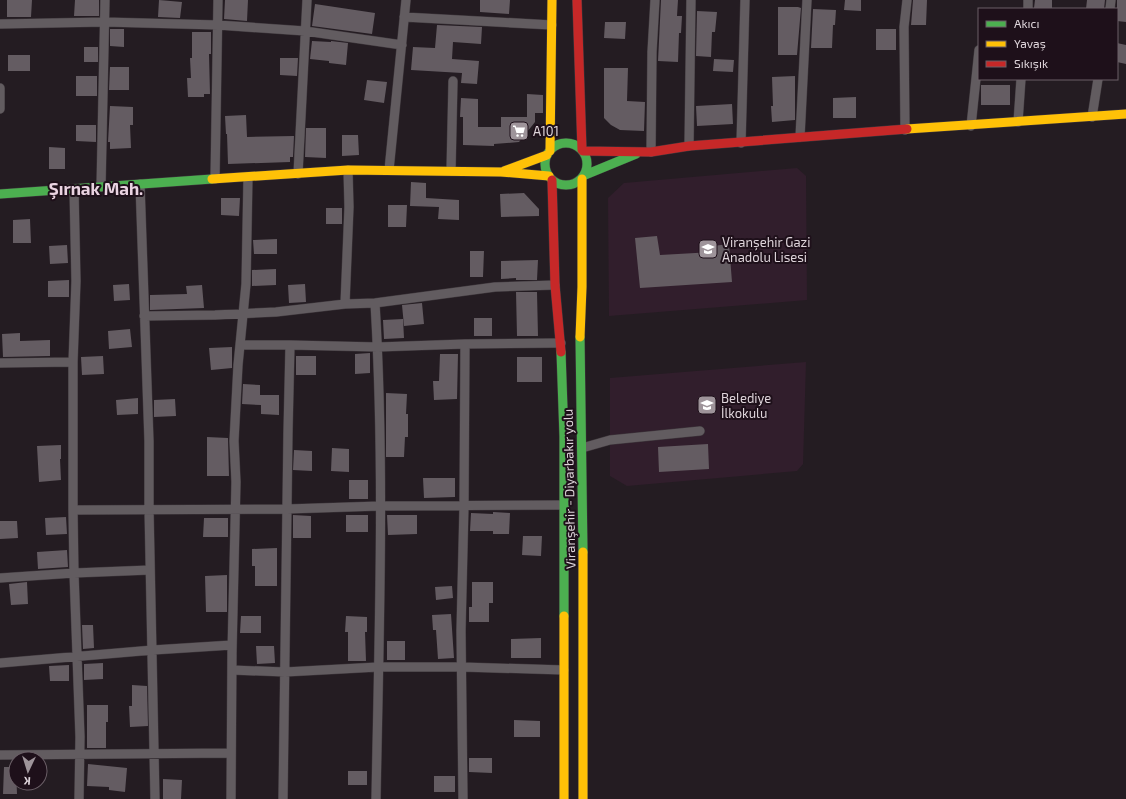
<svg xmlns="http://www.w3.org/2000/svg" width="1126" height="799" viewBox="0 0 1126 799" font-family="'Exo 2',sans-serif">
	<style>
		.built { fill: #311e2c }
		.building { fill: #645c62 }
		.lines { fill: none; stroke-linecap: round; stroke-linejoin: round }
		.street-casing { stroke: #3f383d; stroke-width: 10 }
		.fast-casing { stroke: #3f383d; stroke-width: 10 }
		.slow-casing { stroke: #3f383d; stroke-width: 10 }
		.jam-casing { stroke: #3f383d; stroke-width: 10 }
		.street { stroke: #625c60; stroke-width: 9 }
		.fast { stroke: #4caf50; stroke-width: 9 }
		.slow { stroke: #ffc107; stroke-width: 9 }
		.jam { stroke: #c62828; stroke-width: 9 }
		.labels { text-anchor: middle; stroke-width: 4; stroke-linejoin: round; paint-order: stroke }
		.poi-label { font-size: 13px; fill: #dfd5db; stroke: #1e101a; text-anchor: start }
		.street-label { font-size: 13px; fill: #dfd5db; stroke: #1e101a }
		.district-label { font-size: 17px; font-weight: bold; fill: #e9d3e1; stroke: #1e101a }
	</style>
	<rect width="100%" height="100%" fill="#241c22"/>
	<path class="built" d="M797,168L806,176L807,300L609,316L608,198L624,183Z
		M806,362L803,464L797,471L627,486L610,476V378Z"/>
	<path class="building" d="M7,0H32L31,17H7Z
		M75,0H99V16H74Z
		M159,0L182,2L180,18L158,17Z
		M225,0H248L247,21L224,19Z
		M480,0H510L509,14L480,12Z
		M661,0H678L677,16H682L681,33H679L678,62L658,61Z
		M845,0H861V11L844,10Z
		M913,0H927L926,25H911Z
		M1035,0H1052V8H1034Z
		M1087,0H1105L1104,9H1086Z
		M1117,0H1126V22L1117,21Z
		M315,4L375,13L372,34L312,26Z
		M778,7H798L801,8L797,55H778Z
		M813,9L836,10L835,25H833L832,48H811Z
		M697,11L717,12L715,32H712L711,57L696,56Z
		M605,22H626L625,39L604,38Z
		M437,25L482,27L481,44L453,42L452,59L479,61L477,84L461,83L462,73L411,70L413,47L435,48Z
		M110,29H124V47L110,46Z
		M876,29H896V50H876Z
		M192,32H211V54H209L210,94H204V97H188L187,78H191L190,58H192Z
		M312,41L331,42V41L348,43L346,65L329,63V61L310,59Z
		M1117,43L1126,45V64L1117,62Z
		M84,47H98V62H84Z
		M8,55H30V71H8Z
		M280,58H298L297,76L280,75Z
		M714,59L734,60L733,72L713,71Z
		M110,67H129V90H109Z
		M604,68H628L627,101L645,102L644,131L620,130L611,125L604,118Z
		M76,76H97V96H76Z
		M795,76V120L772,122L771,106H773L772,77Z
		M367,80L387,82L384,103L364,100Z
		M981,85H1010V105H981Z
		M527,94L543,95V113H535V122L519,142L494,144V146L463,145V117H460L461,98L478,99V127H501V117H527Z
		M856,97V118H833V98Z
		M732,104L733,124L697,126L696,106Z
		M110,106L133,107V125H130L131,148L110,149V142H108Z
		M246,115L247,137L294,136L293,157H290V162L228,164L227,134H226L225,116Z
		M76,125H96V142L76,141Z
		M306,128H326V158L305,157Z
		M342,135H358L359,155L342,156Z
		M49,147L65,148V169H49Z
		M411,182L426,183V198L459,200V220L438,219L439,207L410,206Z
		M524,193L539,209V216L501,217L500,194Z
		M221,198H240L239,216L221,215Z
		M388,205H407L406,227H388Z
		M326,208H342V224H326Z
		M30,219L31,243H13V220Z
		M657,236L660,255L713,252V246L729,244L732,282L640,288L635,238Z
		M277,239V254H254L253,240Z
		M67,245L68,263L50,264L49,246Z
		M470,251H484L483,277H470Z
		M538,260L537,280H516V278L501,279V261Z
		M276,269V285L252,286V270Z
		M69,280V297H48V281Z
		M129,284L130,300L114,301L113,285Z
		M305,284L306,302L289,303L288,285Z
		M202,285L204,308L150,310V295L187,294L186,286Z
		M516,292H537L538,336H517Z
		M422,303L424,324L404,326L402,305Z
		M474,318H492V336H474Z
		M403,319L404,338L384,339L383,320Z
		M130,329L132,347L109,349L108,331Z
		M20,333V341L50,340V356L3,357L2,334Z
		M232,347V368L211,370L209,348Z
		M370,353V373L355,374V354Z
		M440,354H458L457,399L434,400L433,381H439Z
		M103,356L104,374L82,375L81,357Z
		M296,356H316V375H296Z
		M517,357H542V382H517Z
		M243,384L260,385V395H279V415L261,414V405L242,404Z
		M386,393L407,394L406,414H408V437H405L404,457H386Z
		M138,398V414L117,415L116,400Z
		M175,399L176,416L154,417V400Z
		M207,437L228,438L229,476H207Z
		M708,444L709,469L659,472L658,447Z
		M61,445V459H60L61,480L39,482L37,446Z
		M332,448L349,449V472L331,471Z
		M294,450L312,451V471L293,470Z
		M423,478H455V497L424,498Z
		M349,480H368V499H349Z
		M493,512L510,513L509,534H493V531H470L471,513L493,514Z
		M293,515L311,516V538H293Z
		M346,515H368V532H346Z
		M387,515H417V534L388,535Z
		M66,517L67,534L46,535L45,518Z
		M204,518H228V537H203Z
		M0,521H17L18,538L0,539Z
		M523,536H542L541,556L522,555Z
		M277,548V586H255V566H252V549Z
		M67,550L68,567L38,569L37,552Z
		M227,575V612H206L205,576Z
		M27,582L28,604L11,605L9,584Z
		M472,582H493V603H489V622H469V607H472Z
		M452,586L453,598L436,600L435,587Z
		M451,614L454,658L438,659L436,630H433L432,615Z
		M241,616H261V633H240Z
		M346,616L367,617V632H365L366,661H348V632H345Z
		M82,625H93L94,648L83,649Z
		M541,638V658H511V639Z
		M387,641H405V660H387Z
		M256,646H274L275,663L257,664Z
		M103,663V679L84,680V664Z
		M69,665V681H50L49,666Z
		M132,685L147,686L148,726L130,727L129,706H132Z
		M87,705H108V722H106V748H87Z
		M514,720L540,721V737H514Z
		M469,758H492V773L469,772Z
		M88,764L127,768L125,792L109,790V787L87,786Z
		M4,767H16L17,794H3Z
		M348,771H367V785H348Z
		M434,776H455V792H434Z
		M163,779L182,780L181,799H163Z"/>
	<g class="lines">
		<defs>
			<path id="street" d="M1028,9V0
				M1110,9L1111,0
				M404,17L552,25
				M0,24L105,22L218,25L305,31L402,45
				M0,88V109
				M1092,117L1098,79
				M1018,122L1021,79
				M971,126L979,50
				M905,130L904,27L907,0
				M800,137L807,0
				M741,143L745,0
				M689,146L691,0
				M651,152L652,52L655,0
				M389,170L406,0
				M451,171L453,81
				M298,174L307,0
				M215,179L218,0
				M140,184L149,441V509L155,799
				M101,187L105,0
				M74,189L76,281L73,362V510L74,573L80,737L79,799
				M375,303C385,468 379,634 376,799
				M345,304L349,207L348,170
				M144,316L215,315L276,312L345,304L375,303L495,287L555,285
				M240,345H290L378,347L465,344L561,343
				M0,363L73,362
				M582,448L610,440L700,431
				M73,510L287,509L380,506L565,505
				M0,578L74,573L150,570
				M0,663L153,650L232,645
				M232,670L285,672L378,667H462L564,670
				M0,755L231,753
				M231,799L232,652L236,482L234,441L238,365L246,284L248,177
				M283,799L288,432L290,345
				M463,799L461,631L464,506L465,344"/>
			<path id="fast" d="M545 164a21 21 0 1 1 42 0a21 21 0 1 1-42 0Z
				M585,175L636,154
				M0,194L212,179
				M580,337L583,552
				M561,352L564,437V616"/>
			<path id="slow" d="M907,129L1126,114
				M550,151L552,0
				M504,171L547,155
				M212,179L348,170L501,172L549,176
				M580,337L582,287V179
				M583,552V799
				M564,616V799"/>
			<path id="jam" d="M577,0L582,150
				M583,151L651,152L689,146L907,129
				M552,180L555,285L561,352"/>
		</defs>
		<use href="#street" class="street-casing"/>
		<use href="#fast" class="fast-casing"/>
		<use href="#slow" class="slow-casing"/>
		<use href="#jam" class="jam-casing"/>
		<use href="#street" class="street"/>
		<use href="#fast" class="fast"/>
		<use href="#slow" class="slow"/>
		<use href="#jam" class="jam"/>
	</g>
	<defs>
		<symbol id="supermarket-square" viewBox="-11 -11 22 22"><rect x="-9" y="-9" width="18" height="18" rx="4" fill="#9e949a" stroke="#1e101a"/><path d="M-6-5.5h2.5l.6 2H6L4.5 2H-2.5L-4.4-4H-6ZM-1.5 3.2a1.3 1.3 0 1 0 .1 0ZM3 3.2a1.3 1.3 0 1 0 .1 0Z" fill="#fff"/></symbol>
		<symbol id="school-square" viewBox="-11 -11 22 22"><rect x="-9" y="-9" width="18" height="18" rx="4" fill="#9e949a" stroke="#1e101a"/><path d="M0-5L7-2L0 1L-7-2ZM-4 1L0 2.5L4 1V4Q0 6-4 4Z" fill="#fff"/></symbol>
	</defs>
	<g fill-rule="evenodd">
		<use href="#supermarket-square" x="508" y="120" width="22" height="22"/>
		<use href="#school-square" x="697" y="238" width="22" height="22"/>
		<use href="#school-square" x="696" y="394" width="22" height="22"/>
	</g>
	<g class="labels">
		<g class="poi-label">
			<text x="533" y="136">A101</text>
			<text x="722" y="247">Viranşehir Gazi<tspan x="722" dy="15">Anadolu Lisesi</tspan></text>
			<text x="721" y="403">Belediye<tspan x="721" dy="15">İlkokulu</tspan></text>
		</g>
		<g class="street-label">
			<text transform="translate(569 489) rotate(-91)" y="5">Viranşehir - Diyarbakır yolu</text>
		</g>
		<g class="district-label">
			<text x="96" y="195">Şırnak Mah.</text>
		</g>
	</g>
	<rect x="978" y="8" width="140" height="72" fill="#1e101a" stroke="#6b5f67"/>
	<rect x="986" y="21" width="20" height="6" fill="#4caf50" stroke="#6b5f67"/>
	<text x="1014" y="28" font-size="12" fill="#dfd5db">Akıcı</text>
	<rect x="986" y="41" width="20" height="6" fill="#ffc107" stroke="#6b5f67"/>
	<text x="1014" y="48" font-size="12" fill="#dfd5db">Yavaş</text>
	<rect x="986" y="61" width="20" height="6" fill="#c62828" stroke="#6b5f67"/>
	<text x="1014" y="68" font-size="12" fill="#dfd5db">Sıkışık</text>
	<g transform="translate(28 771) rotate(184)"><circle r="19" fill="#1e101a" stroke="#6b5f67"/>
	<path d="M0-3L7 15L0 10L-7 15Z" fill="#9e949a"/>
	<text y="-6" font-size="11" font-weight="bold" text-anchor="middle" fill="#dfd5db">K</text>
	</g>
</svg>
